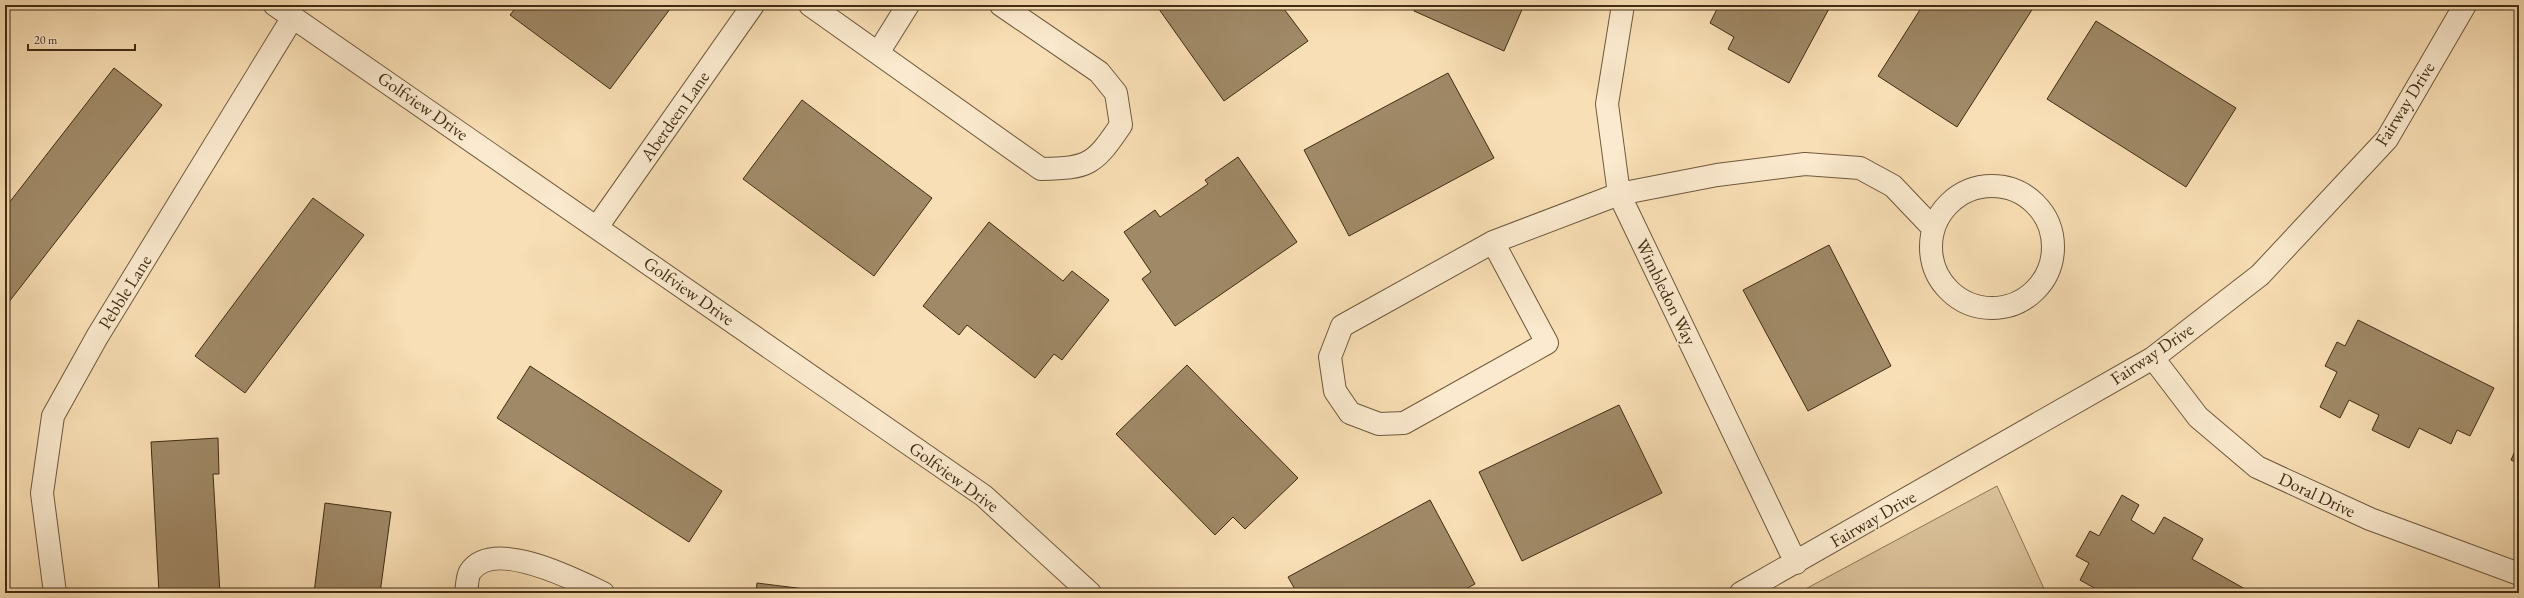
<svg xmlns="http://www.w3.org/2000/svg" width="2524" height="598" viewBox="0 0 2524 598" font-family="'EB Garamond',serif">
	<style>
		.green { fill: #dac199; stroke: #8d7656 }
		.building { fill: #a08967; stroke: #402c13 }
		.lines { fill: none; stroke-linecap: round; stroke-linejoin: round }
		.minor-casing { stroke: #6e593c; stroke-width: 24 }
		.minor { stroke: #fbeacf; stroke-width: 22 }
		.labels { text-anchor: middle; stroke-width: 3; stroke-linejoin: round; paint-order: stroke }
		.street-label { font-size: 18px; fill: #402c13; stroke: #fbeacf }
	</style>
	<rect width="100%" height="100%" fill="#f9dfb5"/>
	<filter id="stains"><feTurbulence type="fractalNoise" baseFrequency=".005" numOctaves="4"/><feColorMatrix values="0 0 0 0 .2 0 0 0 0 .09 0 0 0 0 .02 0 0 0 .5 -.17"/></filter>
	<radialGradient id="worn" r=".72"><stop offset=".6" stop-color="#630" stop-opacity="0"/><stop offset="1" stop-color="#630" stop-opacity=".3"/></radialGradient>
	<path class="green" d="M1997,486L2046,593H1798Z"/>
	<path class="building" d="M518,5H664L670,9L610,89L510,15Z
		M1156,5H1281L1308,41L1224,101Z
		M1417,5H1524L1504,51L1414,11Z
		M1719,5H1831L1789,83L1728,49L1734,37L1710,23Z
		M1923,5H2035L1957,127L1878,76Z
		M2096,21L2236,108L2186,187L2047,99Z
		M114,68L162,105L5,307V208Z
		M1448,73L1494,158L1349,236L1304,150Z
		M802,100L932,198L874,276L743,179Z
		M1238,157L1297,242L1175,326L1142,279L1151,272L1124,232L1155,210L1160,217L1208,184L1205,180Z
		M313,198L364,235L245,393L195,356Z
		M989,222L1063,281L1072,271L1109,300L1062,360L1054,354L1035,378L967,325L959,335L923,306Z
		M1829,245L1891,366L1808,411L1743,290Z
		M2358,320L2494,388L2470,436L2457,430L2451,444L2419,428L2409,448L2372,430L2379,415L2349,400L2340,418L2320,407L2337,372L2325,366L2337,342L2345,346Z
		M1187,365L1298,478L1245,529L1233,517L1215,535L1116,434Z
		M530,366L722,491L689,542L497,418Z
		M1619,405L1662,493L1522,561L1479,472Z
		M218,438L219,474H213L220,593H159L151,442Z
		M2519,442V464L2511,460Z
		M2122,495L2139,505L2131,520L2154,534L2164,517L2203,539L2192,559L2245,589L2242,593H2103L2080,580L2089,563L2076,556L2090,531L2099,536Z
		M1430,500L1475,584L1458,593H1297L1288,577Z
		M325,503L391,512L380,593H314Z
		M757,583L837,593H756Z"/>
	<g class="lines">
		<defs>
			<path id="minor" d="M275,5L984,496L1090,593
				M810,5L1041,169C1089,168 1094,165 1121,125L1116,93L1099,72L1001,5
				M1623,5L1607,104L1619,194L1796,563
				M878,53L908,5
				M1931 247a61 61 0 1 1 122 0a61 61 0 1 1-122 0Z
				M597,227L753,5
				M1493,242L1547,343L1404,423L1379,424L1350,413L1335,391L1330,357L1342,326L1493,242L1619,194L1717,175L1805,164L1860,168L1893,186L1933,228
				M2153,358L2198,417L2257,467L2370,519L2519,574
				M55,593L42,493L53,416L97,337L293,17
				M466,593C467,587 467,577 470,572C493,537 576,580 603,593
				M1741,593L2153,358L2260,275L2387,139L2465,5"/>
		</defs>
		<use href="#minor" class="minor-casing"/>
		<use href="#minor" class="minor"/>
	</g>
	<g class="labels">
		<g class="street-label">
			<text transform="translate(2405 104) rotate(-58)" y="6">Fairway Drive</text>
			<text transform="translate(423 106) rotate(35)" y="6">Golfview Drive</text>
			<text transform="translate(675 116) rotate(-55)" y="6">Aberdeen Lane</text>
			<text transform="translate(689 291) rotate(35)" y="6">Golfview Drive</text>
			<text transform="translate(125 292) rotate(-58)" y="6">Pebble Lane</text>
			<text transform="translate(1666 292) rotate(64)" y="6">Wimbledon Way</text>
			<text transform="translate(2152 354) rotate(-34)" y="6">Fairway Drive</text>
			<text transform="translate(954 477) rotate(36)" y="6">Golfview Drive</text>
			<text transform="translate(2317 495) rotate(25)" y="6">Doral Drive</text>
			<text transform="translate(1873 519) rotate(-30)" y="6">Fairway Drive</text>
		</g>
	</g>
	<rect width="2524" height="598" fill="none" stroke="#f9dfb5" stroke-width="20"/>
	<rect x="6" y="6" width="2512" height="586" fill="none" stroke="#402c13" stroke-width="2"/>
	<rect x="10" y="10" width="2504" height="578" fill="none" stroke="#402c13"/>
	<path d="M28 44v6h107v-6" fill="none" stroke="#402c13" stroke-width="2"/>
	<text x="34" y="44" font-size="12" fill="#402c13" stroke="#fbeacf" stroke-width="3" paint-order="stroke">20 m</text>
	<rect width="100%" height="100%" filter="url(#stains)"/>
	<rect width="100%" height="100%" fill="url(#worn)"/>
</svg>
